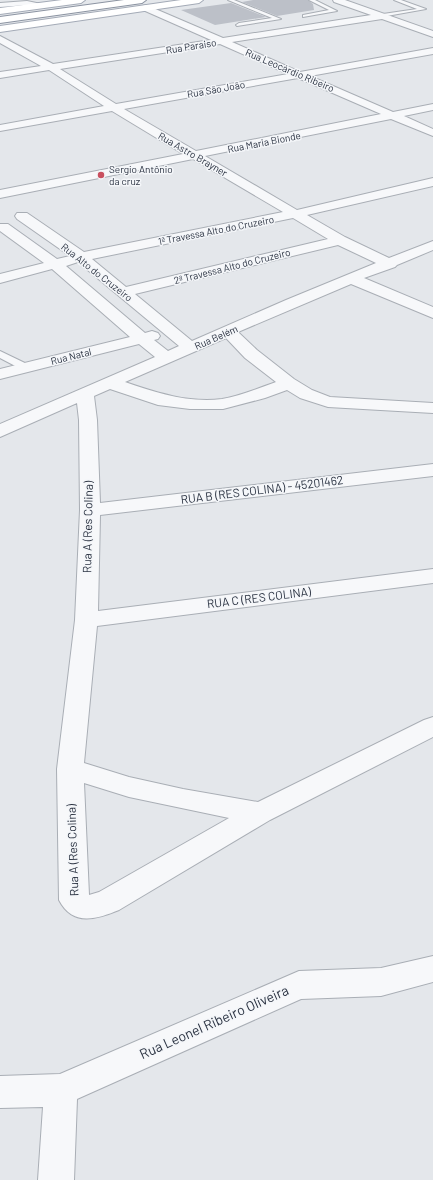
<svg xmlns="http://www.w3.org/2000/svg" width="433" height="1180" viewBox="0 0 433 1180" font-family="Barlow,sans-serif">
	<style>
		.building { fill: #bcc0c8 }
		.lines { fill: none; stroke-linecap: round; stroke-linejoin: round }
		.service-casing { stroke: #a9aeb5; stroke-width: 2 }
		.minor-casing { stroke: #a9aeb5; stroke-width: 2 }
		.primary-casing { stroke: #a4abb7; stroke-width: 2 }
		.trunk-casing { stroke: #8c94a2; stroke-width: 2 }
		.service { fill: #f7f8fa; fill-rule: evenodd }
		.minor { fill: #f7f8fa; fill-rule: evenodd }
		.primary { fill: #fff; fill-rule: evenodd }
		.trunk { fill: #fff; fill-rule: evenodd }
		.poi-dot { fill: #c9505f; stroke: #f4f6f9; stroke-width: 1.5 }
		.labels { text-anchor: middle; stroke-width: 3; stroke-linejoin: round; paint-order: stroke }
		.far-street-label { font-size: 10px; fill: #2c3443; stroke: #f4f6f9 }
		.far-poi-label { font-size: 10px; fill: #2c3443; stroke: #f4f6f9; text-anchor: start }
		.street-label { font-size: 12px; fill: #2c3443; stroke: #f4f6f9 }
		.near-street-label { font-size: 14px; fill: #2c3443; stroke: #f4f6f9 }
	</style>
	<rect width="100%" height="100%" fill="#e4e7eb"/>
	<path class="building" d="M253,0H308L313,4L314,10L277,16L242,2Z
		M231,3L266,17L215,25L181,10Z"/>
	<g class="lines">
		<defs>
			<path id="service" d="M228,0H234L281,19L237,26L236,25L239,23L272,18Z
				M309,0H315L337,11L303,17V15L329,10Z
				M394,0H401L426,9L381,17V15L383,14L417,9Z
				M27,1L46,5L43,7L27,5L0,7V3Z
				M0,351L29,365L30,367L25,370L21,369L0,358Z"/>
			<path id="minor" d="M333,0H345L433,31V37L382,19L232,42L300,72L433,48V54L310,76L393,112L433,104V110L404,116L433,129V136L391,119L205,156L297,210L433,178V186L307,215L345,237L389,258L433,241V250L397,265L395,267L364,278L433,307V318L351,284L238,332L257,350L294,379L312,390L330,397L433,403V413L328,407L300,398L287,390L265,398L223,409H190L158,405L110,389L94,396L97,420L100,503L433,464V476L100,515L98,611L433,569V583L97,626L84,763L129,777L183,789L258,802L424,720L433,717V737L270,820L119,910C97,919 73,927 59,900L57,769L75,620L80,510L79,420L77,403L0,437V424L155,357L139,344L0,379V369L130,337L52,269L0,283V274L44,263L0,231V224H8L57,259L70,256L17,219L15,216L17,213H27L84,252L283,212L193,159L0,198V190L183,154L112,111L0,131V125L104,106L49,70L0,78V72L41,66L0,43V36L53,64L211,40L143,10L142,8L143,6L146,5L223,38L371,15L334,2ZM220,44L288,74L116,104L60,69ZM298,78L381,114L196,151L124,109ZM293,218L328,239L126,287L92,259ZM338,245L376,263L286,300L192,341L135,294ZM78,262L179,346L168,351L154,340L158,339L160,336L158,333L152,331L145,333L66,266ZM226,338L245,358L276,382C259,388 240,396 222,399C188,403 157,393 125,382ZM84,783L129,797L229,818L99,892L89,895Z
				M433,956V982L381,996L301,999L77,1099L74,1180H38L43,1107L0,1108V1076L60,1074L299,971L381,968Z"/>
			<path id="primary" d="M62,0H85L81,3L0,14V8Z
				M181,0H203L199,3L0,32V26Z"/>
			<path id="trunk" d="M124,0H146L142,3L0,23V17Z"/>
		</defs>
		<use href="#service" class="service-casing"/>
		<use href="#minor" class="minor-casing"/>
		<use href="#primary" class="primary-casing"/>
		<use href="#trunk" class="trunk-casing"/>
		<use href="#service" class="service"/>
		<use href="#minor" class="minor"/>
		<use href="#primary" class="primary"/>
		<use href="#trunk" class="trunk"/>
	</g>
	<circle class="poi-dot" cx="101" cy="175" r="4"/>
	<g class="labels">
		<g class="far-street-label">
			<text transform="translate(191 46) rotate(-9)" y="4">Rua Paraiso</text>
			<text transform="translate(290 70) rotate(23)" y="4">Rua Leocárdio Ribeiro</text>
			<text transform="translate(216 89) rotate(-10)" y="4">Rua São João</text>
			<text transform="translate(264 142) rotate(-11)" y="4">Rua Maria Bionde</text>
			<text transform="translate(193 154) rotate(30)" y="4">Rua Astro Brayner</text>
			<text transform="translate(216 230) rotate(-11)" y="4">1ª Travessa Alto do Cruzeiro</text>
			<text transform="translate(232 266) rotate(-14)" y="4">2ª Travessa Alto do Cruzeiro</text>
			<text transform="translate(97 272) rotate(38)" y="4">Rua Alto do Cruzeiro</text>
			<text transform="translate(216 337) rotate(-24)" y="4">Rua Belém</text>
			<text transform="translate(71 356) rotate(-14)" y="4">Rua Natal</text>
		</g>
		<g class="far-poi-label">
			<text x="109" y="173">Sergio Antônio<tspan x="109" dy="12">da cruz</tspan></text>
		</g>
		<g class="street-label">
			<text transform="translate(262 490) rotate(-7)" y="4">RUA B (RES COLINA) - 45201462</text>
			<text transform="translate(88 527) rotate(-89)" y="4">Rua A (Res Colina)</text>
			<text transform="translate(259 598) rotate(-7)" y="4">RUA C (RES COLINA)</text>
			<text transform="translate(73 850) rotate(-92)" y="4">Rua A (Res Colina)</text>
		</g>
		<g class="near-street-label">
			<text transform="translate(214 1022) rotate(-24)" y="5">Rua Leonel Ribeiro Oliveira</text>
		</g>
	</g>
</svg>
